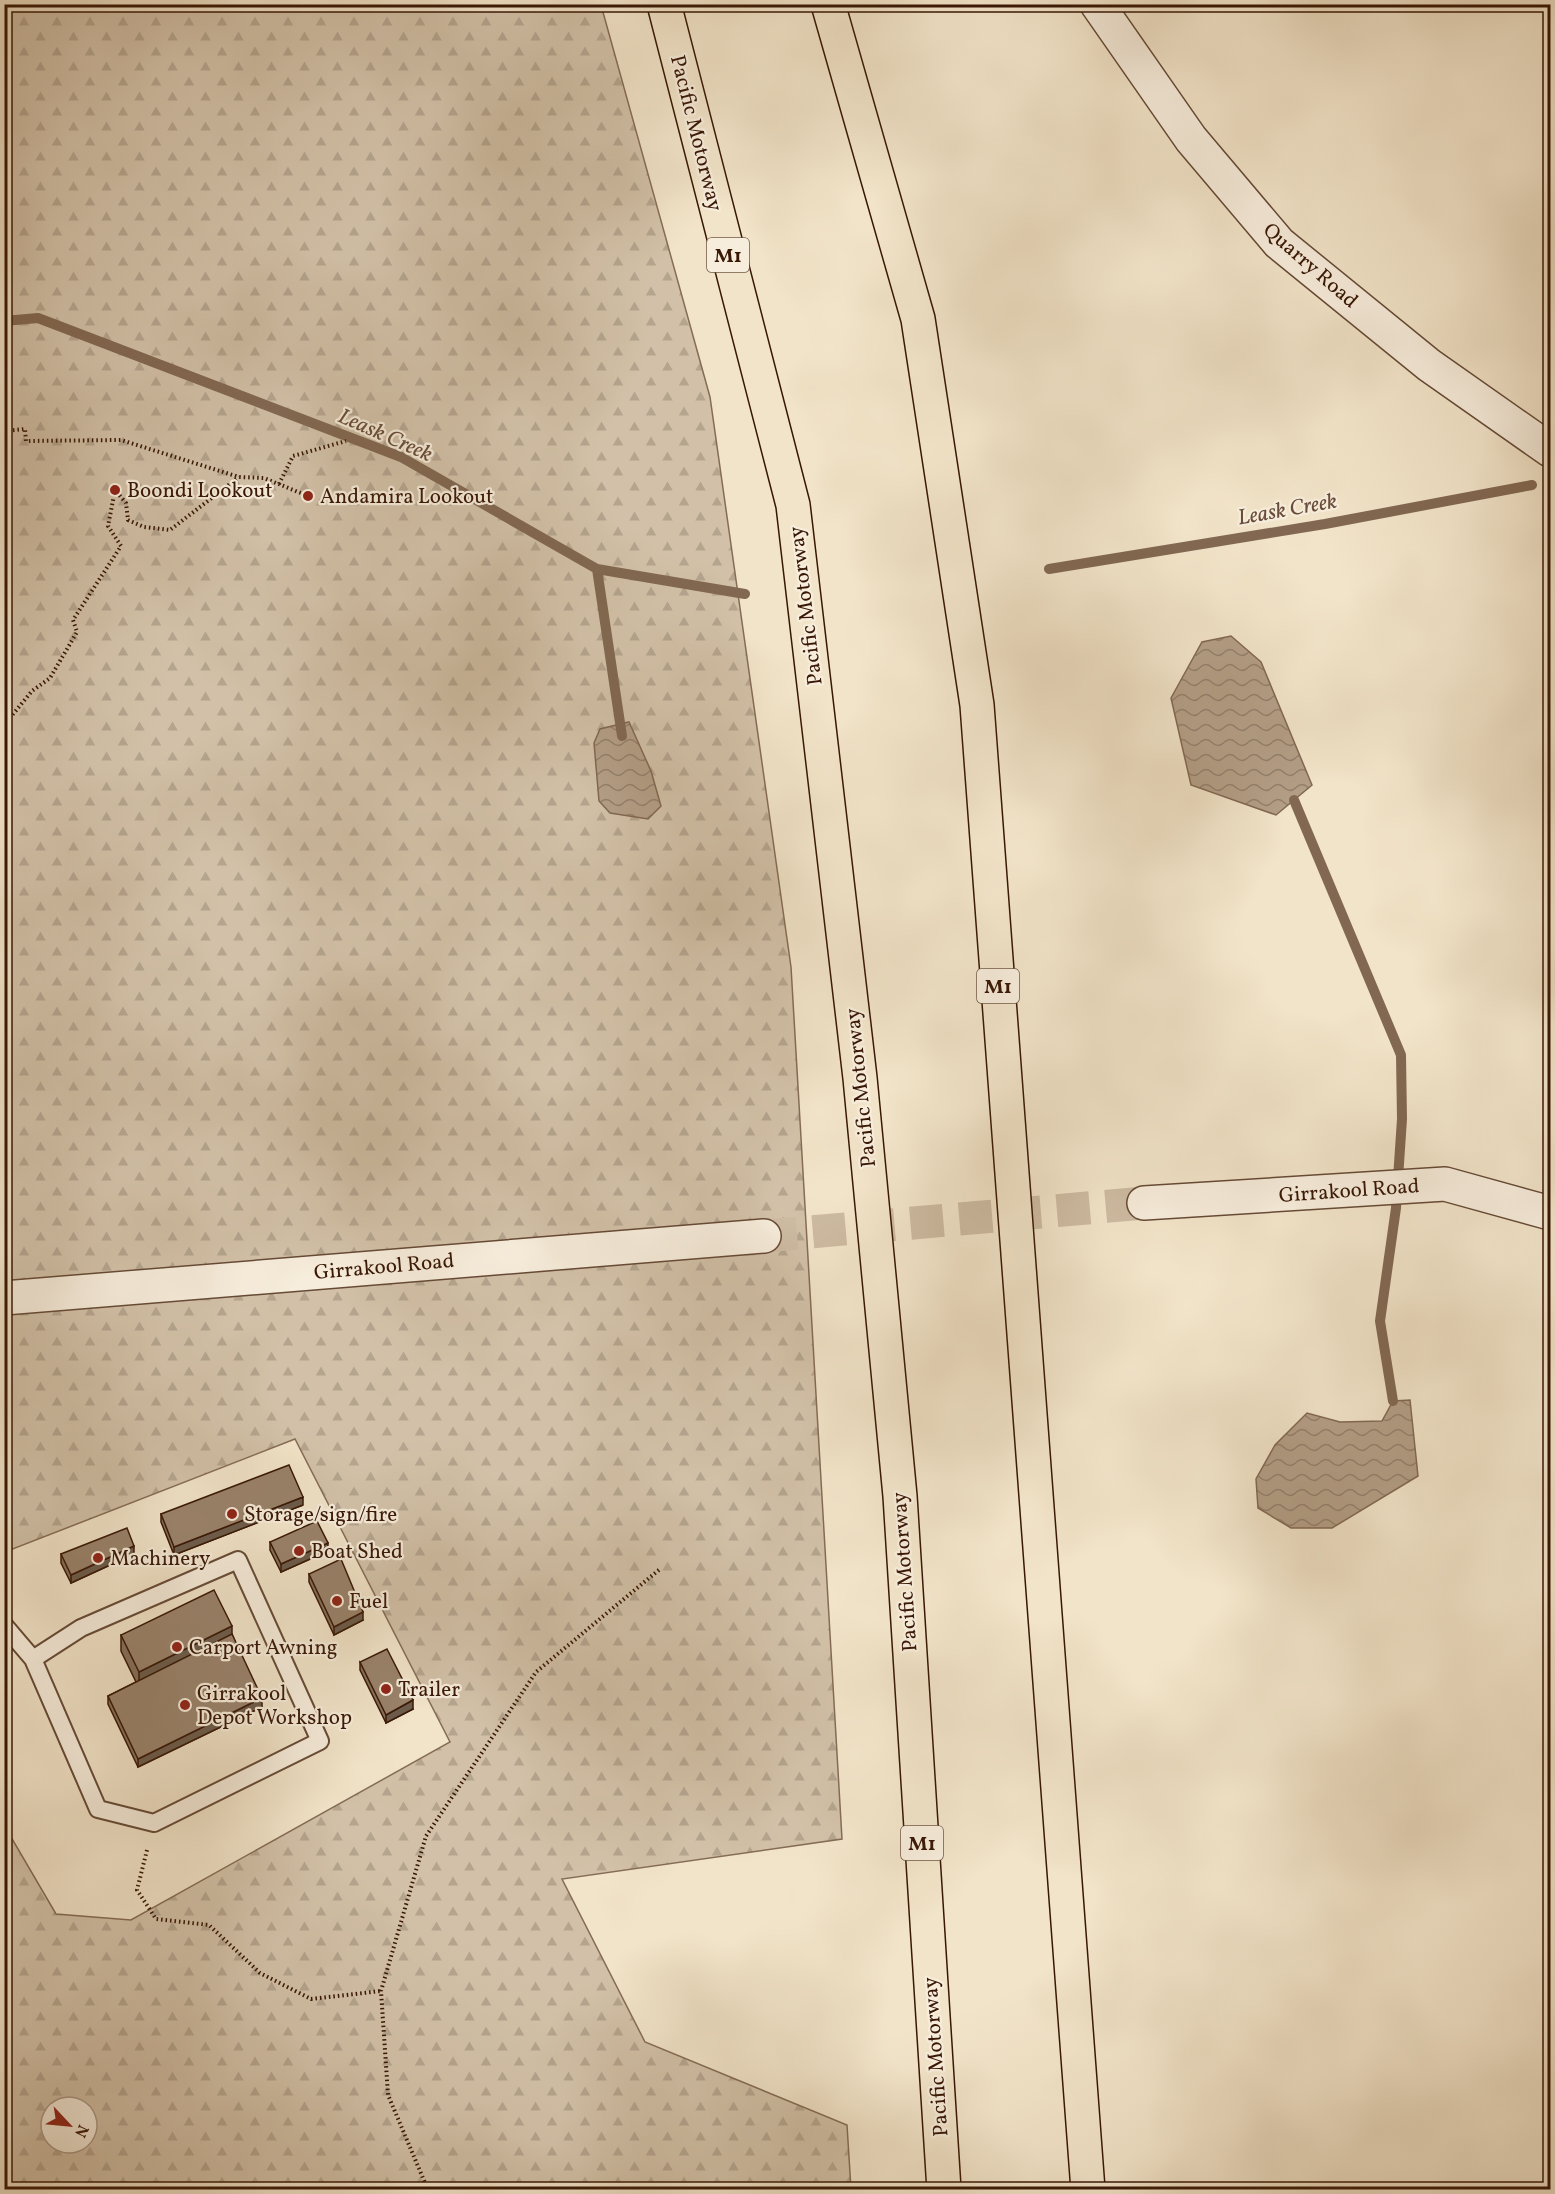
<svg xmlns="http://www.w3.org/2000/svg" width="1555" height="2194" viewBox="0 0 1555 2194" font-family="Vollkorn,serif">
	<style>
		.forest { fill: url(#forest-firs); stroke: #856c56; stroke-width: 1.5; fill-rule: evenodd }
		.water { fill: url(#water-waves); stroke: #826852; stroke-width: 1.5 }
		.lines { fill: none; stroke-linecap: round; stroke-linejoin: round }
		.stream { stroke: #826852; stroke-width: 10 }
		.minor-tunnel { stroke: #cdbba2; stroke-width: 33; stroke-dasharray: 33 16; stroke-linecap: butt }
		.service-casing { stroke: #664a36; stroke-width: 20 }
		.minor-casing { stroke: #664a36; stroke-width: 36 }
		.motorway-casing { stroke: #381705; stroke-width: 36 }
		.path { stroke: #381705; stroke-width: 4; stroke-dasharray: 1.5 3; stroke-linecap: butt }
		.service { stroke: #f7eddc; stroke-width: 16 }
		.minor { stroke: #f7eddc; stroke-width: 33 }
		.motorway { stroke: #f2e4c9; stroke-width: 33 }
		.wall { fill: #84705c; stroke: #381705; stroke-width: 1.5 }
		.shaded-wall { fill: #6b5b4b; stroke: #381705; stroke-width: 1.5 }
		.building { fill: #99826b; stroke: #381705; stroke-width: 1.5 }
		.poi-dot { fill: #8f2418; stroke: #f7eddc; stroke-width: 2 }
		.labels { text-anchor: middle; stroke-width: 4.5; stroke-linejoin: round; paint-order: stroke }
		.shield { fill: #f7eddc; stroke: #715746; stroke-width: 1.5 }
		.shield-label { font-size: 20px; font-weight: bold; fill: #381705 }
		.street-label { font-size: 21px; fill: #381705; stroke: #f7eddc }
		.poi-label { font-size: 21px; fill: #381705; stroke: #f7eddc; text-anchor: start }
		.water-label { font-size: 22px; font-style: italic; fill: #694d39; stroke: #f7eddc }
	</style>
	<defs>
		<pattern id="forest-firs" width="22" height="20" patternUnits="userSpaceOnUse" patternTransform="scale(1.5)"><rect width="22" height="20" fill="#d2c1a8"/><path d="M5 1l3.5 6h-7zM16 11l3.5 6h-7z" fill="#b5a58f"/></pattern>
		<pattern id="water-waves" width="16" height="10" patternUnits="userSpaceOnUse" patternTransform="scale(1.5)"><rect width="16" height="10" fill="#b39e86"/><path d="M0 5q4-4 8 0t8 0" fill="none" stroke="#93806c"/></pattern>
	</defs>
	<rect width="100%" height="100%" fill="#f2e4c9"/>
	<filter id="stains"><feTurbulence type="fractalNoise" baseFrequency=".00333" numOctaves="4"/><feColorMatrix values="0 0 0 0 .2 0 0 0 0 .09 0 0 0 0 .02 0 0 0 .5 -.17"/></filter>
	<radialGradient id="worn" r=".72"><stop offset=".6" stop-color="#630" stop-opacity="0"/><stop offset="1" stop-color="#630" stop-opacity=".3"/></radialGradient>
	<path class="forest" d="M5,5H601L710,397L791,967L842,1839L562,1879L645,2042L847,2125L851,2189H5L4,1825L56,1914L131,1920L450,1742L295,1439L5,1552ZM51,2107H87V2143H51Z"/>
	<path class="water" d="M1231,636L1261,662L1312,785L1276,815L1191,785L1171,698L1202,642Z
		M629,722L651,771L661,806L648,819L610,813L599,801L594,743L600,729Z
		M1410,1400L1418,1476L1332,1528H1291L1258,1508L1256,1479L1275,1445L1307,1413L1340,1422L1382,1421L1393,1401Z"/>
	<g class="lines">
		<path class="stream" d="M4,321L38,318L401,457L597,569L745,594
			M597,569L622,736
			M1049,569L1325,524L1532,485
			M1294,800L1401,1055L1402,1119L1396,1208L1380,1321L1393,1401"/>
		<path class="minor-tunnel" d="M764,1236L1144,1203"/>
		<defs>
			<path id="service" d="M4,1625L33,1659L98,1809L154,1823L320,1741L238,1560L81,1628L33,1659"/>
			<path id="minor" d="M1097,4L1191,139L1279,243L1429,365L1550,450
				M1144,1203L1445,1184L1550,1213
				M4,1298L764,1236"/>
			<path id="motorway" d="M664,4L793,505L860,1078L900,1496L944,2190
				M828,4L918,319L977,705L1088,2190"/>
		</defs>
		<use href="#service" class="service-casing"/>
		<use href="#minor" class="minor-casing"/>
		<use href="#motorway" class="motorway-casing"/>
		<path class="path" d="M4,431L25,429L26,441L121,440L239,477L264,478L308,496
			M279,484L293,456L346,441
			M4,725L32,691L50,678L77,632L73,620L121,546L108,526L115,490L126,503L128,520L144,527L170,530L239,477
			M147,1850L137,1890L156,1919L209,1925L260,1973L311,1999L381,1991
			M428,2190L388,2095L381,1991L426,1836L536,1672L660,1569"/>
		<use href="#service" class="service"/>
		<use href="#minor" class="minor"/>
		<use href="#motorway" class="motorway"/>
	</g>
	<path class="wall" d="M303,1505L174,1555L161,1522V1514Z
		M270,1542L328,1551L281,1572L270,1550Z
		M61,1554H134L71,1583L61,1563Z
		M309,1574L363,1620L334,1635L309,1582Z
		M232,1634L262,1707L138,1767L108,1704V1696L136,1682L121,1651V1635Z
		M360,1662L413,1709L386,1723L360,1670Z"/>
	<path class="shaded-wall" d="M303,1497V1505L174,1555V1547Z
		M328,1543V1551L281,1572V1564Z
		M134,1546V1554L71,1583V1575Z
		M363,1612V1620L334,1635V1627Z
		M232,1626V1643L139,1689V1672Z
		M262,1698V1707L138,1767V1759Z
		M413,1700V1709L386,1723V1715Z"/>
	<path class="building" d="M289,1465L303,1497L174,1547L161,1514Z
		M317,1521L328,1543L281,1564L270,1542Z
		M127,1528L134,1546L71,1575L61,1554Z
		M341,1559L363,1612L334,1627L309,1574Z
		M214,1590L232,1626L139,1672L121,1635Z
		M232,1634L262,1698L138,1759L108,1696Z
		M387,1649L413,1700L386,1715L360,1662Z"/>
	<g class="poi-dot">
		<circle cx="115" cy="490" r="6"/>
		<circle cx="308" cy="496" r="6"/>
		<circle cx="232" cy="1514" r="6"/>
		<circle cx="299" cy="1551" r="6"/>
		<circle cx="98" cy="1558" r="6"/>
		<circle cx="337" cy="1601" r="6"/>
		<circle cx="177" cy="1647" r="6"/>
		<circle cx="386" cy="1689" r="6"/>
		<circle cx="185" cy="1705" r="6"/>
	</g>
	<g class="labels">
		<g class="shield">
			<rect x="707" y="238" width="42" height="34" rx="4.5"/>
			<rect x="977" y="969" width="42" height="34" rx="4.5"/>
			<rect x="901" y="1826" width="42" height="34" rx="4.5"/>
		</g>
		<g class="shield-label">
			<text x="728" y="262">M1</text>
			<text x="998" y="993">M1</text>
			<text x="922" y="1850">M1</text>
		</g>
		<g class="street-label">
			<text transform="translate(697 133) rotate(76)" y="7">Pacific Motorway</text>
			<text transform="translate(1311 265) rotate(41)" y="7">Quarry Road</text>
			<text transform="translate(805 606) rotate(-97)" y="7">Pacific Motorway</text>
			<text transform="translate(860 1088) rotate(-96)" y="7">Pacific Motorway</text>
			<text transform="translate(1349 1190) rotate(-4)" y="7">Girrakool Road</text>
			<text transform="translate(384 1266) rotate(-5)" y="7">Girrakool Road</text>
			<text transform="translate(904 1572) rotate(-94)" y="7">Pacific Motorway</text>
			<text transform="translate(935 2057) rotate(-94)" y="7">Pacific Motorway</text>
		</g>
		<g class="poi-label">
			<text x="127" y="497">Boondi Lookout</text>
			<text x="320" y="503">Andamira Lookout</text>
			<text x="244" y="1521">Storage/sign/fire</text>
			<text x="311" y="1558">Boat Shed</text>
			<text x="110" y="1565">Machinery</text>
			<text x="349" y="1608">Fuel</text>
			<text x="189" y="1654">Carport Awning</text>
			<text x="398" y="1696">Trailer</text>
			<text x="197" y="1700">Girrakool<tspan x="197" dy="24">Depot Workshop</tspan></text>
		</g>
		<g class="water-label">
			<text transform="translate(386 434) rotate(24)" y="8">Leask Creek</text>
			<text transform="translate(1287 508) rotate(-10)" y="8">Leask Creek</text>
		</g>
	</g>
	<rect width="1555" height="2194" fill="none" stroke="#f2e4c9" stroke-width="24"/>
	<rect x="6" y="6" width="1543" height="2182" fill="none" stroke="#381705" stroke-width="3"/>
	<rect x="12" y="12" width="1531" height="2170" fill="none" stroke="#381705" stroke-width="1.5"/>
	<g transform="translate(69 2125) rotate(116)"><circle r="28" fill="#f7eddc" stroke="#ab9786" stroke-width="1.5"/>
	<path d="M0-4.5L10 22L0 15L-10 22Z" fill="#8f2418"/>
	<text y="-9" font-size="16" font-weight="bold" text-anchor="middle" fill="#381705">N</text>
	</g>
	<rect width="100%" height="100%" filter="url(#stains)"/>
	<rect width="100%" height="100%" fill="url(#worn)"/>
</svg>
